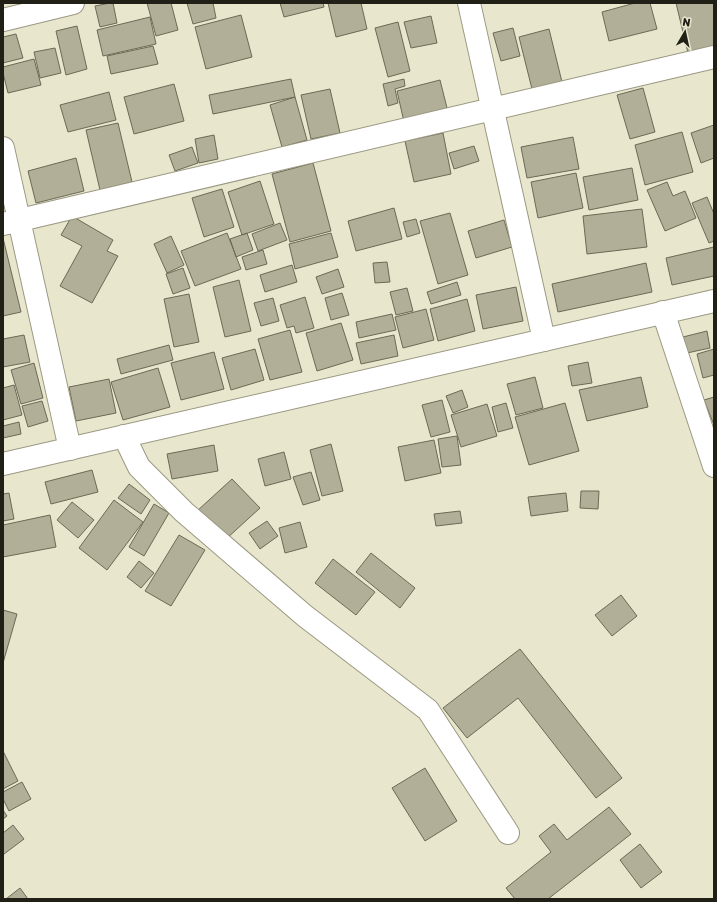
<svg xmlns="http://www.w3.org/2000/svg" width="717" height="902" viewBox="0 0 717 902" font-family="Rubik,sans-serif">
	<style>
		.building { fill: #b2af98; stroke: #6c6955 }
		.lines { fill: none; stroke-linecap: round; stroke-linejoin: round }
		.street-casing { stroke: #9b9882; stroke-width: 24 }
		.secondary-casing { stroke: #9b9882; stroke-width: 24 }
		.street { stroke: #fff; stroke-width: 22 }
		.secondary { stroke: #fff; stroke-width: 22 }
	</style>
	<rect width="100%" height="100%" fill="#e9e6ce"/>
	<path class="building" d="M110,3H113L117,23L100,27L95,6Z
		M147,3H171L178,30L156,36Z
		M187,3H213L216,18L193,24Z
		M280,3H323L324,7L284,17Z
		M328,3H361L367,29L336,37Z
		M635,3H650L657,29L609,41L602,12Z
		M676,3H714V48L688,53Z
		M241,15L252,57L206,69L195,27Z
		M431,16L437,43L411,48L404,22Z
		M150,17L156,44L103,56L97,30Z
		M398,22L410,71L388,77L375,28Z
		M77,26L87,69L66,75L56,31Z
		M513,28L520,56L501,61L493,33Z
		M549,29L562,82L532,89L519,37Z
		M16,34L23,58L3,63V37Z
		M153,46L158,64L111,74L107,56Z
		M55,48L61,73L40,78L34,52Z
		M34,59L41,85L8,93L3,73V67Z
		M291,79L295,97L213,114L209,95Z
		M404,79L405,86L395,89L398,103L388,106L383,84Z
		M440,80L448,112L404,122L397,91Z
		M174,84L184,121L134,134L124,97Z
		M643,88L655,132L630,139L617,95Z
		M330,89L340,133L311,139L301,95Z
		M109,92L116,120L68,132L60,105Z
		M295,97L307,140L282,147L270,105Z
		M118,123L132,182L100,190L86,130Z
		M714,125V158L701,163L691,133Z
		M682,132L693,172L645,185L635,145Z
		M443,133L451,174L414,182L405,141Z
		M214,135L218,159L199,163L195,139Z
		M573,137L579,169L527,178L521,147Z
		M474,146L479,161L454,169L449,153Z
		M192,147L198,163L175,171L169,155Z
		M76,158L84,191L36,203L28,171Z
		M313,163L331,231L290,242L272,174Z
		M632,168L638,200L589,210L583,177Z
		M576,173L583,208L538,218L531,182Z
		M260,181L274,224L242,235L228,192Z
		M667,182L673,196L685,191L696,218L665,231L647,190Z
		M222,189L234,227L204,237L192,198Z
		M707,197L714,214V241L709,243L692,203Z
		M394,208L402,239L356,251L348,221Z
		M642,209L647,247L587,254L583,216Z
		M450,213L468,275L438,284L420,221Z
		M72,216L113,240L107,251L118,256L92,303L60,286L82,246L61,235Z
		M416,219L420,233L407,237L403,222Z
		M504,220L512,247L476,258L468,231Z
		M280,223L287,240L258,251L252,234Z
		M227,233L241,269L195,286L181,251Z
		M247,233L253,250L236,257L230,239Z
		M331,233L338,257L295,269L289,244Z
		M171,236L184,265L167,273L154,244Z
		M3,238L21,312L3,316Z
		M714,247V276L672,285L666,258Z
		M263,250L267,264L246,270L242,257Z
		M387,262L390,282L375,283L373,263Z
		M646,263L652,292L558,312L552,284Z
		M292,265L297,282L265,292L260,275Z
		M183,268L190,288L173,294L166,274Z
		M338,269L344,287L322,294L316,277Z
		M239,280L251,331L225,337L213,287Z
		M457,282L461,295L431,304L427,292Z
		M516,287L523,321L483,329L476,295Z
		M407,288L413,311L396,315L390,292Z
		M342,293L349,315L331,320L325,298Z
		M189,294L199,342L174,347L164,299Z
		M305,297L314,328L296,333L294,326L287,328L280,305Z
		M273,298L279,321L261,326L254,303Z
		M467,299L475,331L438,341L430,309Z
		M426,309L434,340L403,348L395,317Z
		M392,314L396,330L359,338L356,322Z
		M341,323L353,360L317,371L306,333Z
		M290,330L302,372L270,380L258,339Z
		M707,331L710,348L687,353L683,337Z
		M24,335L30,362L3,367V339Z
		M394,335L398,356L361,364L356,343Z
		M169,345L173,360L121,374L117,359Z
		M255,349L264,380L231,390L222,358Z
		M714,349V375L703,378L697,354Z
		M214,352L224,389L181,400L171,363Z
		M588,362L592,383L572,386L568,366Z
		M34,363L43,398L21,404L11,370Z
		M158,368L170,407L123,420L111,382Z
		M535,377L543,408L516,415L507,384Z
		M641,377L648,407L587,421L579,390Z
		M109,379L116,413L76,421L69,387Z
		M14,385L22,415L3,420V388Z
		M462,390L468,407L453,413L446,396Z
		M714,397V425L704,400Z
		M442,400L450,432L431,437L422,405Z
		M42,401L48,421L28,427L22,406Z
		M506,403L513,428L498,432L492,407Z
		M565,403L579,451L529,465L515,417Z
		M487,404L497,436L461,447L451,415Z
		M19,422L21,434L3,438V426Z
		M457,436L461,465L442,467L438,439Z
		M434,440L441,473L405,481L398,447Z
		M331,444L343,491L322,496L310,450Z
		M214,445L218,471L172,479L167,454Z
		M284,452L291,479L265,486L258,459Z
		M92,470L98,492L51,504L45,482Z
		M311,472L320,500L303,505L293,477Z
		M232,479L260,508L225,540L197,511Z
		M129,484L150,500L141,514L118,498Z
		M581,491H599L598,509L580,508Z
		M9,493L14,519L3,521V494Z
		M566,493L568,511L531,516L528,497Z
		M114,500L143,522L107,570L79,548Z
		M72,502L94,520L78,538L57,520Z
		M154,504L169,513L144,556L129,547Z
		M460,511L462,523L436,526L434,514Z
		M50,515L56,547L3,557V525Z
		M267,521L278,536L260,549L249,533Z
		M300,522L307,547L285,553L279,528Z
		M179,535L205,550L171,606L145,591Z
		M371,553L415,588L400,608L356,572Z
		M333,559L375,592L356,615L315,583Z
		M139,561L154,573L141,588L127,577Z
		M621,595L637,616L612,636L595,615Z
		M3,610L17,614L3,663Z
		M520,649L622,778L596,798L518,698L467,738L443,708Z
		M3,751L18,781L3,789Z
		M425,768L457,821L425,841L392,788Z
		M22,782L31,799L9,811L3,799V792Z
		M609,807L631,834L548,899H515L506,888L551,852L539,836L554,824L567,840Z
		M3,810L7,816L3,819Z
		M13,825L24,839L4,854L3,852V833Z
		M640,844L662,872L641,888L620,860Z
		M20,888L28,899H6Z"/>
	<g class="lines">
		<defs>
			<path id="street" d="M469,3L544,340
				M3,20L73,3
				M3,148L70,449
				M3,224L714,57
				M663,312L714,466
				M124,436L139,467L184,512L305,616L428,710L508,833"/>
			<path id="secondary" d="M3,464L714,301"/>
		</defs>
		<use href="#street" class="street-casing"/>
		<use href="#secondary" class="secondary-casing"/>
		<use href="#street" class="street"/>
		<use href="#secondary" class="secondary"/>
	</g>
	<rect width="717" height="902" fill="none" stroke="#212017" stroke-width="8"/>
	<g transform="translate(685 32) rotate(9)" stroke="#e9e6ce" stroke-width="3" paint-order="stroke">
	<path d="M0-3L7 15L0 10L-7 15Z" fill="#212017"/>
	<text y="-6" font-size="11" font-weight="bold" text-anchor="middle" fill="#212017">N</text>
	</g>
</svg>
